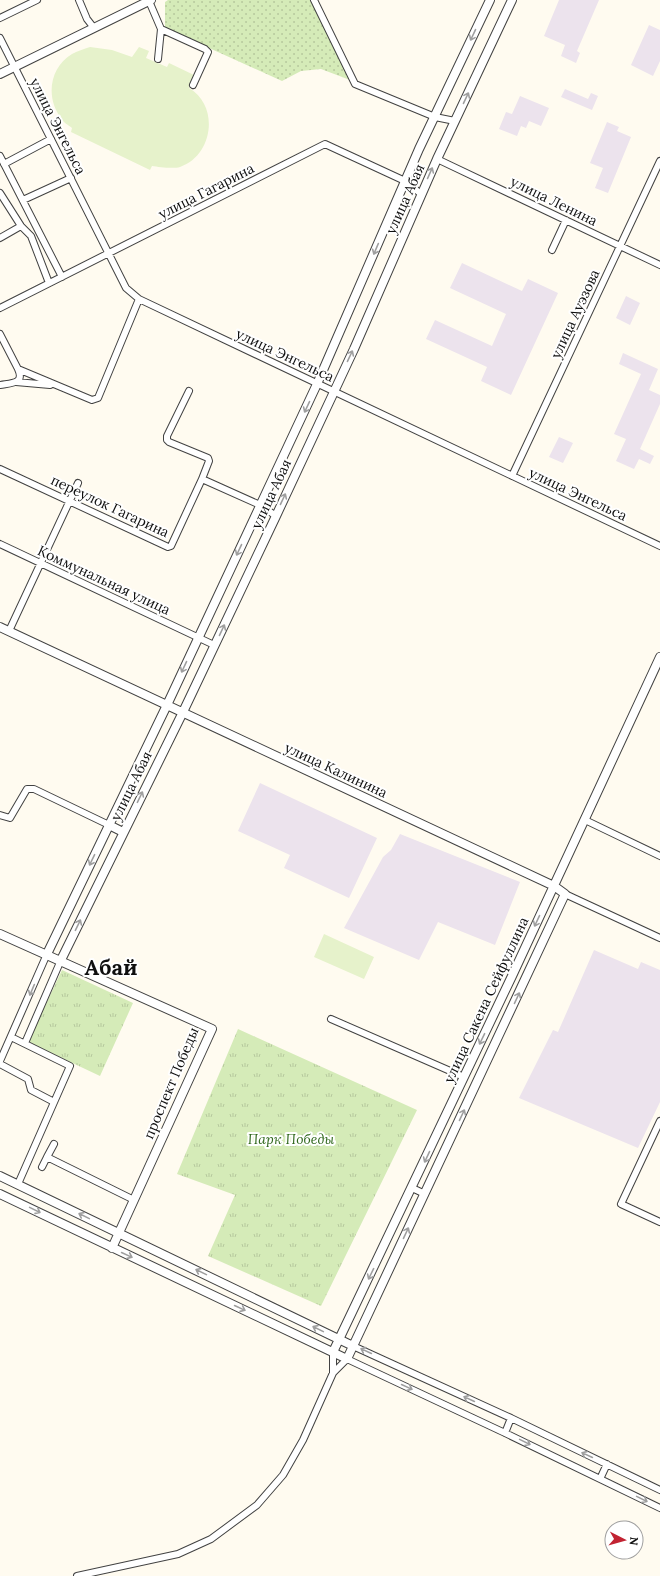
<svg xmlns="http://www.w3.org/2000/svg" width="660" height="1576" viewBox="0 0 660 1576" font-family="Lora,serif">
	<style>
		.industrial { fill: #ece3ed }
		.grass { fill: url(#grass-dots) }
		.park { fill: url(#park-tufts) }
		.pitch { fill: #e6f2cb }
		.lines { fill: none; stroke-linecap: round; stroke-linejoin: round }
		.minor-casing { stroke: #424242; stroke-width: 8 }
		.tertiary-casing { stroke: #424242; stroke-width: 10 }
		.minor { stroke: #fff; stroke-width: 6 }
		.tertiary { stroke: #fff; stroke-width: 8 }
		.oneway { stroke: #9f9f9f }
		.labels { text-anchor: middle; stroke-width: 4; stroke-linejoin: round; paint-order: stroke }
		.street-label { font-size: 14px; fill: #0f0f0f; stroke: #fff }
		.park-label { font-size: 14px; font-style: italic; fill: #30681d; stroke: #fff }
		.town-label { font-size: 22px; font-weight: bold; fill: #0f0f0f; stroke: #fff }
	</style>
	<defs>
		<pattern id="grass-dots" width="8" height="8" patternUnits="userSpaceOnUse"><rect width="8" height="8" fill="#d5ebb8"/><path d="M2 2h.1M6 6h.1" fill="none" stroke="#b6c89d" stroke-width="1.8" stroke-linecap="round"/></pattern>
		<pattern id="park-tufts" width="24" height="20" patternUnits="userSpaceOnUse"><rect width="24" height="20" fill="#d5ebb8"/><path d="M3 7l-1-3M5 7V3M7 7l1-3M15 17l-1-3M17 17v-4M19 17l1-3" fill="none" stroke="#b6c89d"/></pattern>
	</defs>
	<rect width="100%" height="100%" fill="#fffbf0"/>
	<path class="industrial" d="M559,0H599L577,51L580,53L576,63L561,56L565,45L544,36Z
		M649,25L660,30V61L653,76L631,65Z
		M565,89L588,99L591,93L598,96L592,110L561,97Z
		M520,96L549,108L541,126L529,121L526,128L521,126L517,136L499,129L506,112L512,114Z
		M607,122L619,127L617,131L631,137L608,193L595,188L603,168L590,163Z
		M462,263L522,291L528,279L558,293L511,395L481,381L487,367L426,339L435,320L492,346L506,314L450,288Z
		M626,296L640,303L630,325L616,318Z
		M623,353L658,369L649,390L660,395V404L640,449L654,456L650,464L639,459L634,469L616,461L626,439L614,434L641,374L619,364Z
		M559,437L573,443L563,463L549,457Z
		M260,783L377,838L349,898L284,868L290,855L238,831Z
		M400,834L520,882L495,945L438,922L419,960L344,928L383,857L391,850Z
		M594,950L638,969L641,962L660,970V1102L638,1148L519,1098L553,1030L558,1032Z"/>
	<path class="grass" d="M168,0H311L350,80L321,69L301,71L282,81L165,28V2Z"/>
	<path class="park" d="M62,970L133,1003L100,1076L28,1042Z
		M238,1029L417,1110L321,1306L208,1256L235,1195L177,1174Z"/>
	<path class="pitch" d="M90,47L112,50L132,57L139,47L149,51L146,58L167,67L169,63L194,75L189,88C220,106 213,156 180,167C173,169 159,167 152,166L150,170L71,132L72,128C68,125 63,122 61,118C45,97 50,67 72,54C77,51 84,49 90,47Z
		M324,934L374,957L364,979L314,957Z"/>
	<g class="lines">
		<defs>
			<path id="minor" d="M79,0L87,19L94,28
				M314,0L355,84L435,117L455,121
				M149,1L161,29L158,59
				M0,18L37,0
				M161,29L205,49L208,52L193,85
				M0,38L126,288L139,299L660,546
				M0,156L62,277
				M437,159L660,265
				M4,164L51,139
				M0,193L21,226L31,236L49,283
				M23,200L71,178
				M0,238L21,226
				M552,250L566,220
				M0,308L325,144L405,181L421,194
				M0,334L18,369L92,400L98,398L139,299
				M16,382L50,385
				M0,385C11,383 25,384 18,369
				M189,391L167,436V440L169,442L208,458L209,461L202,479
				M0,469L168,547L171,546L202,479L260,505L276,516
				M512,476L660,161
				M0,544L214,645
				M9,631L78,483
				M0,815L10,818L27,789H34L109,825
				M585,820L660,856
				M565,894L660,938
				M331,1019L464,1077
				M11,1037L70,1066L18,1184
				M25,1043L61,960
				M0,1061L47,954
				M0,1064L28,1079L31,1090L54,1102
				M660,1121L621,1204L660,1222
				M54,1144L47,1157L134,1200
				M42,1167L47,1157
				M412,1188L425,1194
				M353,1346L511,1418L660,1490
				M333,1373V1352
				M505,1433L511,1418
				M600,1479L607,1464
				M77,1576L178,1554L211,1539L257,1505L283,1475L303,1440L333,1373L347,1359L505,1433L660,1508"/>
			<path id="tertiary" d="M0,74L151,0
				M0,627L554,886L565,894L347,1359L0,1194
				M109,825L123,832
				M0,934L212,1029L112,1248
				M47,954L167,705L317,384L419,149L490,0
				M61,960L183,712L276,516L354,349L437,159L512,0
				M0,1176L353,1346
				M333,1352L512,976L660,657"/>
		</defs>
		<use href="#minor" class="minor-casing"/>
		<use href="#tertiary" class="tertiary-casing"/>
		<use href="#minor" class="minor"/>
		<use href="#tertiary" class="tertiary"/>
	</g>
	<defs><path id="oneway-shaft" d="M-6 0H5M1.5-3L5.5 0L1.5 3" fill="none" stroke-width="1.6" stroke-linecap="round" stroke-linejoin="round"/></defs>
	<g class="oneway">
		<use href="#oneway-shaft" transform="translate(473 35) rotate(115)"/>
		<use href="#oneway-shaft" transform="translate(466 98) rotate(-65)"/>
		<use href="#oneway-shaft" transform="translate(430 173) rotate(-66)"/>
		<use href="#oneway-shaft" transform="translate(376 249) rotate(113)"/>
		<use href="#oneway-shaft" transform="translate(350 356) rotate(-65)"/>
		<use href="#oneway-shaft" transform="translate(307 407) rotate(115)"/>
		<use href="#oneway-shaft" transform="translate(283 499) rotate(-65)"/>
		<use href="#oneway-shaft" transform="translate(239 550) rotate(115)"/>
		<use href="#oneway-shaft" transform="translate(222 630) rotate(-65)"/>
		<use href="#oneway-shaft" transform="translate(184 667) rotate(115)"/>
		<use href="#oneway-shaft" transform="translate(140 797) rotate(-64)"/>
		<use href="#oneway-shaft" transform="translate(92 860) rotate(116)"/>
		<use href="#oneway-shaft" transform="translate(537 921) rotate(115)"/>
		<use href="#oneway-shaft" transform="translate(78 925) rotate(-64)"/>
		<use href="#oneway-shaft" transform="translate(32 990) rotate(113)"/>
		<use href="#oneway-shaft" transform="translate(517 998) rotate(-65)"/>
		<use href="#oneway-shaft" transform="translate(482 1039) rotate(116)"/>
		<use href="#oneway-shaft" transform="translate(462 1115) rotate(-65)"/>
		<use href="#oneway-shaft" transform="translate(427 1157) rotate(115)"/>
		<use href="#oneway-shaft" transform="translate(35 1210) rotate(26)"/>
		<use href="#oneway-shaft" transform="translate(84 1216) rotate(-154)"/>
		<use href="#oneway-shaft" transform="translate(406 1233) rotate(-65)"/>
		<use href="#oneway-shaft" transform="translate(127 1255) rotate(25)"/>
		<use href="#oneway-shaft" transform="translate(201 1272) rotate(-154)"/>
		<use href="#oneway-shaft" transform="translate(371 1274) rotate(116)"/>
		<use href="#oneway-shaft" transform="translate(240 1308) rotate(25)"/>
		<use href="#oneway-shaft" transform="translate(318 1329) rotate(-154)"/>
		<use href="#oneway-shaft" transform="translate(366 1351) rotate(-155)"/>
		<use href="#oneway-shaft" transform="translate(407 1387) rotate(25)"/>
		<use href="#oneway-shaft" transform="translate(469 1399) rotate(-155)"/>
		<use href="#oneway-shaft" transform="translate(525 1442) rotate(26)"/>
		<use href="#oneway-shaft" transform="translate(587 1455) rotate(-155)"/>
		<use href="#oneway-shaft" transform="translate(642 1499) rotate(26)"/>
	</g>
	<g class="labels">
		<g class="street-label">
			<text transform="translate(58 126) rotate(63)" y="5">улица Энгельса</text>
			<text transform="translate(206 191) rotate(-27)" y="5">улица Гагарина</text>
			<text transform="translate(405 199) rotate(-66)" y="5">улица Абая</text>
			<text transform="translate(554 201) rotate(26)" y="5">улица Ленина</text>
			<text transform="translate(575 314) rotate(-65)" y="5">улица Ауэзова</text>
			<text transform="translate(285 355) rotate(25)" y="5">улица Энгельса</text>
			<text transform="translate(271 494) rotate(-65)" y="5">улица Абая</text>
			<text transform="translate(578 494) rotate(25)" y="5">улица Энгельса</text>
			<text transform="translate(110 506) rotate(25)" y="5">переулок Гагарина</text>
			<text transform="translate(104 580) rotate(25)" y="5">Коммунальная улица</text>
			<text transform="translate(336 770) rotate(25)" y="5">улица Калинина</text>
			<text transform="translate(131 786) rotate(-64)" y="5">улица Абая</text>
			<text transform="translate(486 1000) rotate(-65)" y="5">улица Сакена Сейфуллина</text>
			<text transform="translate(171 1083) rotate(-67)" y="5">проспект Победы</text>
		</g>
		<g class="park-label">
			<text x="291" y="1144">Парк Победы</text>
		</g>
		<g class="town-label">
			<text x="111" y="975">Абай</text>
		</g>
	</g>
	<g transform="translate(624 1540) rotate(96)"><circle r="19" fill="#ffffff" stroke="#9f9f9f"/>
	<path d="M0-3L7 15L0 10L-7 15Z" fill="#c22332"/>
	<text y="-6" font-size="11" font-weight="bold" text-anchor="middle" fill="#0f0f0f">N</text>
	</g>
</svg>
